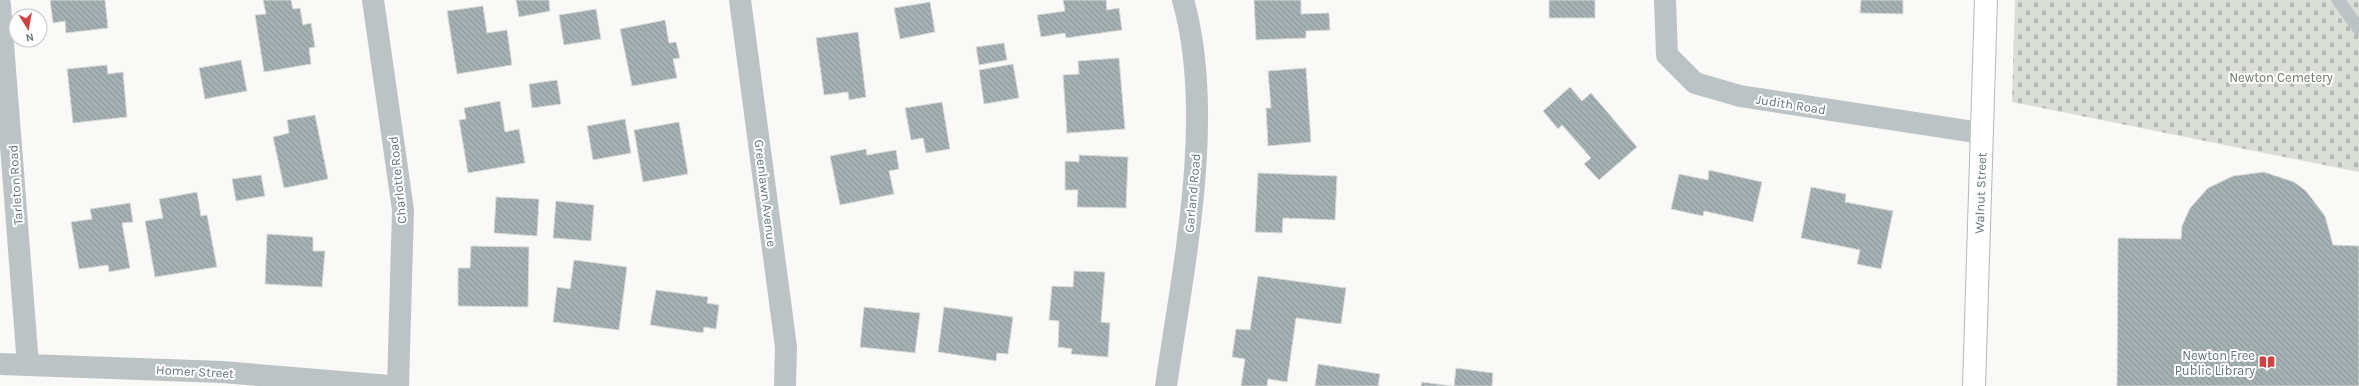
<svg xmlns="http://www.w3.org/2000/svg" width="2359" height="386" viewBox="0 0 2359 386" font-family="Karla,sans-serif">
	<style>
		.cemetery { fill: url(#cemetery-stones) }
		.building { fill: url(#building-back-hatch); stroke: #dbdbd9 }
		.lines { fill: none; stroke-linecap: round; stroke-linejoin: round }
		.secondary-casing { stroke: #b1b9bb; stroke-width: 24 }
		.service { stroke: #bcc3c4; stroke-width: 13 }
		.minor { stroke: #bcc3c4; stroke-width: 22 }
		.tertiary { stroke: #bcc3c4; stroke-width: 22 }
		.secondary { stroke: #fff; stroke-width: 22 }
		.labels { text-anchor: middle; stroke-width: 4; stroke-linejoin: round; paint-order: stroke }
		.park-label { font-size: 13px; fill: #6d7866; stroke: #fff }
		.street-label { font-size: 13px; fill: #637579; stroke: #fff }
		.poi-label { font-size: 13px; fill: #637579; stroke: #fff; text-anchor: end }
	</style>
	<defs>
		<pattern id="cemetery-stones" width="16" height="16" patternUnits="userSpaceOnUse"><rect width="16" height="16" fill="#dbded7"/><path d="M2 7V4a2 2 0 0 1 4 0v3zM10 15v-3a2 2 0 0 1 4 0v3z" fill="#b5b9b3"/></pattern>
		<pattern id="building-back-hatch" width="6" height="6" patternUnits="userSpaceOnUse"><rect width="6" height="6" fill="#a4b0b2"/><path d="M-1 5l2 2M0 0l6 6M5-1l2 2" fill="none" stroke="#899496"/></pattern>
	</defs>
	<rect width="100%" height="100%" fill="#f9f9f7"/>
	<path class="cemetery" d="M2015,0H2359V172L2012,102Z"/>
	<path class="building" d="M50,0H105L108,28L66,33L65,21L53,23Z
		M263,0H291L293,9L300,8L303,25L311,23L315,47L309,48L311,64L264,72L255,15L266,14Z
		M516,0H549L550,11L519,17Z
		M1063,0H1106L1107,10L1119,8L1122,30L1066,38L1065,33L1041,37L1037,15L1065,11Z
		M1254,0H1301V14L1329,13L1330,30L1306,31V38L1256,40Z
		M1549,0H1595V18H1549Z
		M1861,0H1903V14L1860,13Z
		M930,2L935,32L900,39L894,8Z
		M483,6L487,33L507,30L512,65L457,74L447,11Z
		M596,9L601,39L564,45L559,15Z
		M665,20L669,43L676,42L680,58L673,59L677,78L632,86L620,29Z
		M858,32L866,97L849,100L848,92L824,95L816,38Z
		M1004,43L1007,60L979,65L976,47Z
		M1119,58L1125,129L1067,133L1063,75L1079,74L1078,61Z
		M241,60L247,91L205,99L199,68Z
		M1013,64L1019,98L984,104L979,70Z
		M107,65L108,74L123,72L127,117L73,123L67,69Z
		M1306,68L1311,142L1268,146L1266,108H1271L1268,71Z
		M557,80L561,104L532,108L529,84Z
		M1570,87L1582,101L1591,93L1637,147L1599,180L1584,164L1591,158L1562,125L1558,129L1543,111Z
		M500,101L505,132L519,129L525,163L468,173L459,120L466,119L464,108Z
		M942,102L950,149L926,153L923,138L911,140L905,108Z
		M315,115L328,179L284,188L273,137L289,133L287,120Z
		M625,119L631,153L593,160L587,126Z
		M679,122L688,174L643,182L634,130Z
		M866,149L867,155L896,150L899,169L889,171L894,194L840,205L830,156Z
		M1079,155L1128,157L1126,208L1077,207L1078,190H1065V161L1079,162Z
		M1709,170L1762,182L1753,222L1704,211L1703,216L1671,209L1679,174L1708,180Z
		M2264,172L2294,182L2306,191L2325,216L2333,245L2359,246V386H2117L2118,238L2181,239L2182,226L2190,208L2208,188L2233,176Z
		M1258,173L1337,176L1335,220L1283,218L1282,233L1255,232Z
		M261,175L265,196L236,201L232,179Z
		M1811,187L1846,194L1845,202L1893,211L1881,269L1857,264L1860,250L1801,238Z
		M197,192L201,216L207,215L217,267L155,277L145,221L163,218L159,199Z
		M496,197L539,199L537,236L494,233Z
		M556,201L594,205L591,241L553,238Z
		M130,203L133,222L122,223L130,268L109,272L108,265L79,269L71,222L92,219L90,209Z
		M267,234L313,237V251H325L322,287L265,284Z
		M471,246L529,247L528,307L458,306V268H470Z
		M574,260L627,267L619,330L553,322L557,287L570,289Z
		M1074,271L1105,272L1101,322L1110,323L1108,357L1071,354L1072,349L1058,347L1059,321L1049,320L1052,286L1073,287Z
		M1258,276L1346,288L1341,324L1296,318L1287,382L1268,379L1267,386H1241L1245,359L1232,357L1236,329L1250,330Z
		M656,290L708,297L707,303L719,305L716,329L704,327L703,333L650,325Z
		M864,307L920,313L915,353L860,347Z
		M944,307L1013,317L1008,354L997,353L996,361L938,352Z
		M1318,364L1380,374L1378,386H1315Z
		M1456,368L1493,373L1492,386H1454Z
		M1422,382L1452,386H1421Z"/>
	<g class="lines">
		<defs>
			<path id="secondary" d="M1974,386L1986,0"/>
		</defs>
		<use href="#secondary" class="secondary-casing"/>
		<path class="service" d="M2338,0L2359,29"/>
		<path class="minor" d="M373,0L403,210L398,386
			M740,0L786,347L785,386
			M1665,0L1667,55L1695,83L1740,96L1981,133
			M0,5L28,365
			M1166,386C1183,268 1216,116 1183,0"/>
		<path class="tertiary" d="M0,364L222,372L390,386"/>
		<use href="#secondary" class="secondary"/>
	</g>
	<defs>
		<symbol id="library-bare" viewBox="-9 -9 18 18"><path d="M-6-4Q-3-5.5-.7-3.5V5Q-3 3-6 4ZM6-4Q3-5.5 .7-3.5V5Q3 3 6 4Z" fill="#d04144" stroke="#fff" stroke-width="2.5" paint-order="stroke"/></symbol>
	</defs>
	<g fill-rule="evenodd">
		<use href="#library-bare" x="2256" y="351" width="22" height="22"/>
	</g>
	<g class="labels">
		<g class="park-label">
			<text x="2281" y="82">Newton Cemetery</text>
		</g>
		<g class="street-label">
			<text transform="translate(1791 104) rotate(9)" y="5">Judith Road</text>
			<text transform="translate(397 180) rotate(-96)" y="5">Charlotte Road</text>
			<text transform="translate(15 185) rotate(-94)" y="5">Tarleton Road</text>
			<text transform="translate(766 193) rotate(83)" y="5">Greenlawn Avenue</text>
			<text transform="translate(1192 193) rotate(-85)" y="5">Garland Road</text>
			<text transform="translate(1980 193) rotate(-88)" y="5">Walnut Street</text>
			<text transform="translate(195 371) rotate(3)" y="5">Homer Street</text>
		</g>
		<g class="poi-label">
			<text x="2255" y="360">Newton Free<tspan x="2255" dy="15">Public Library</tspan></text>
		</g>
	</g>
	<g transform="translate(28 28) rotate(169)"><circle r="19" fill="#ffffff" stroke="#c1c8c9"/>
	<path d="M0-3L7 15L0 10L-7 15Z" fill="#d04144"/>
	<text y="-6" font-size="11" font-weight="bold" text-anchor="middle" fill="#637579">N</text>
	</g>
</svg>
